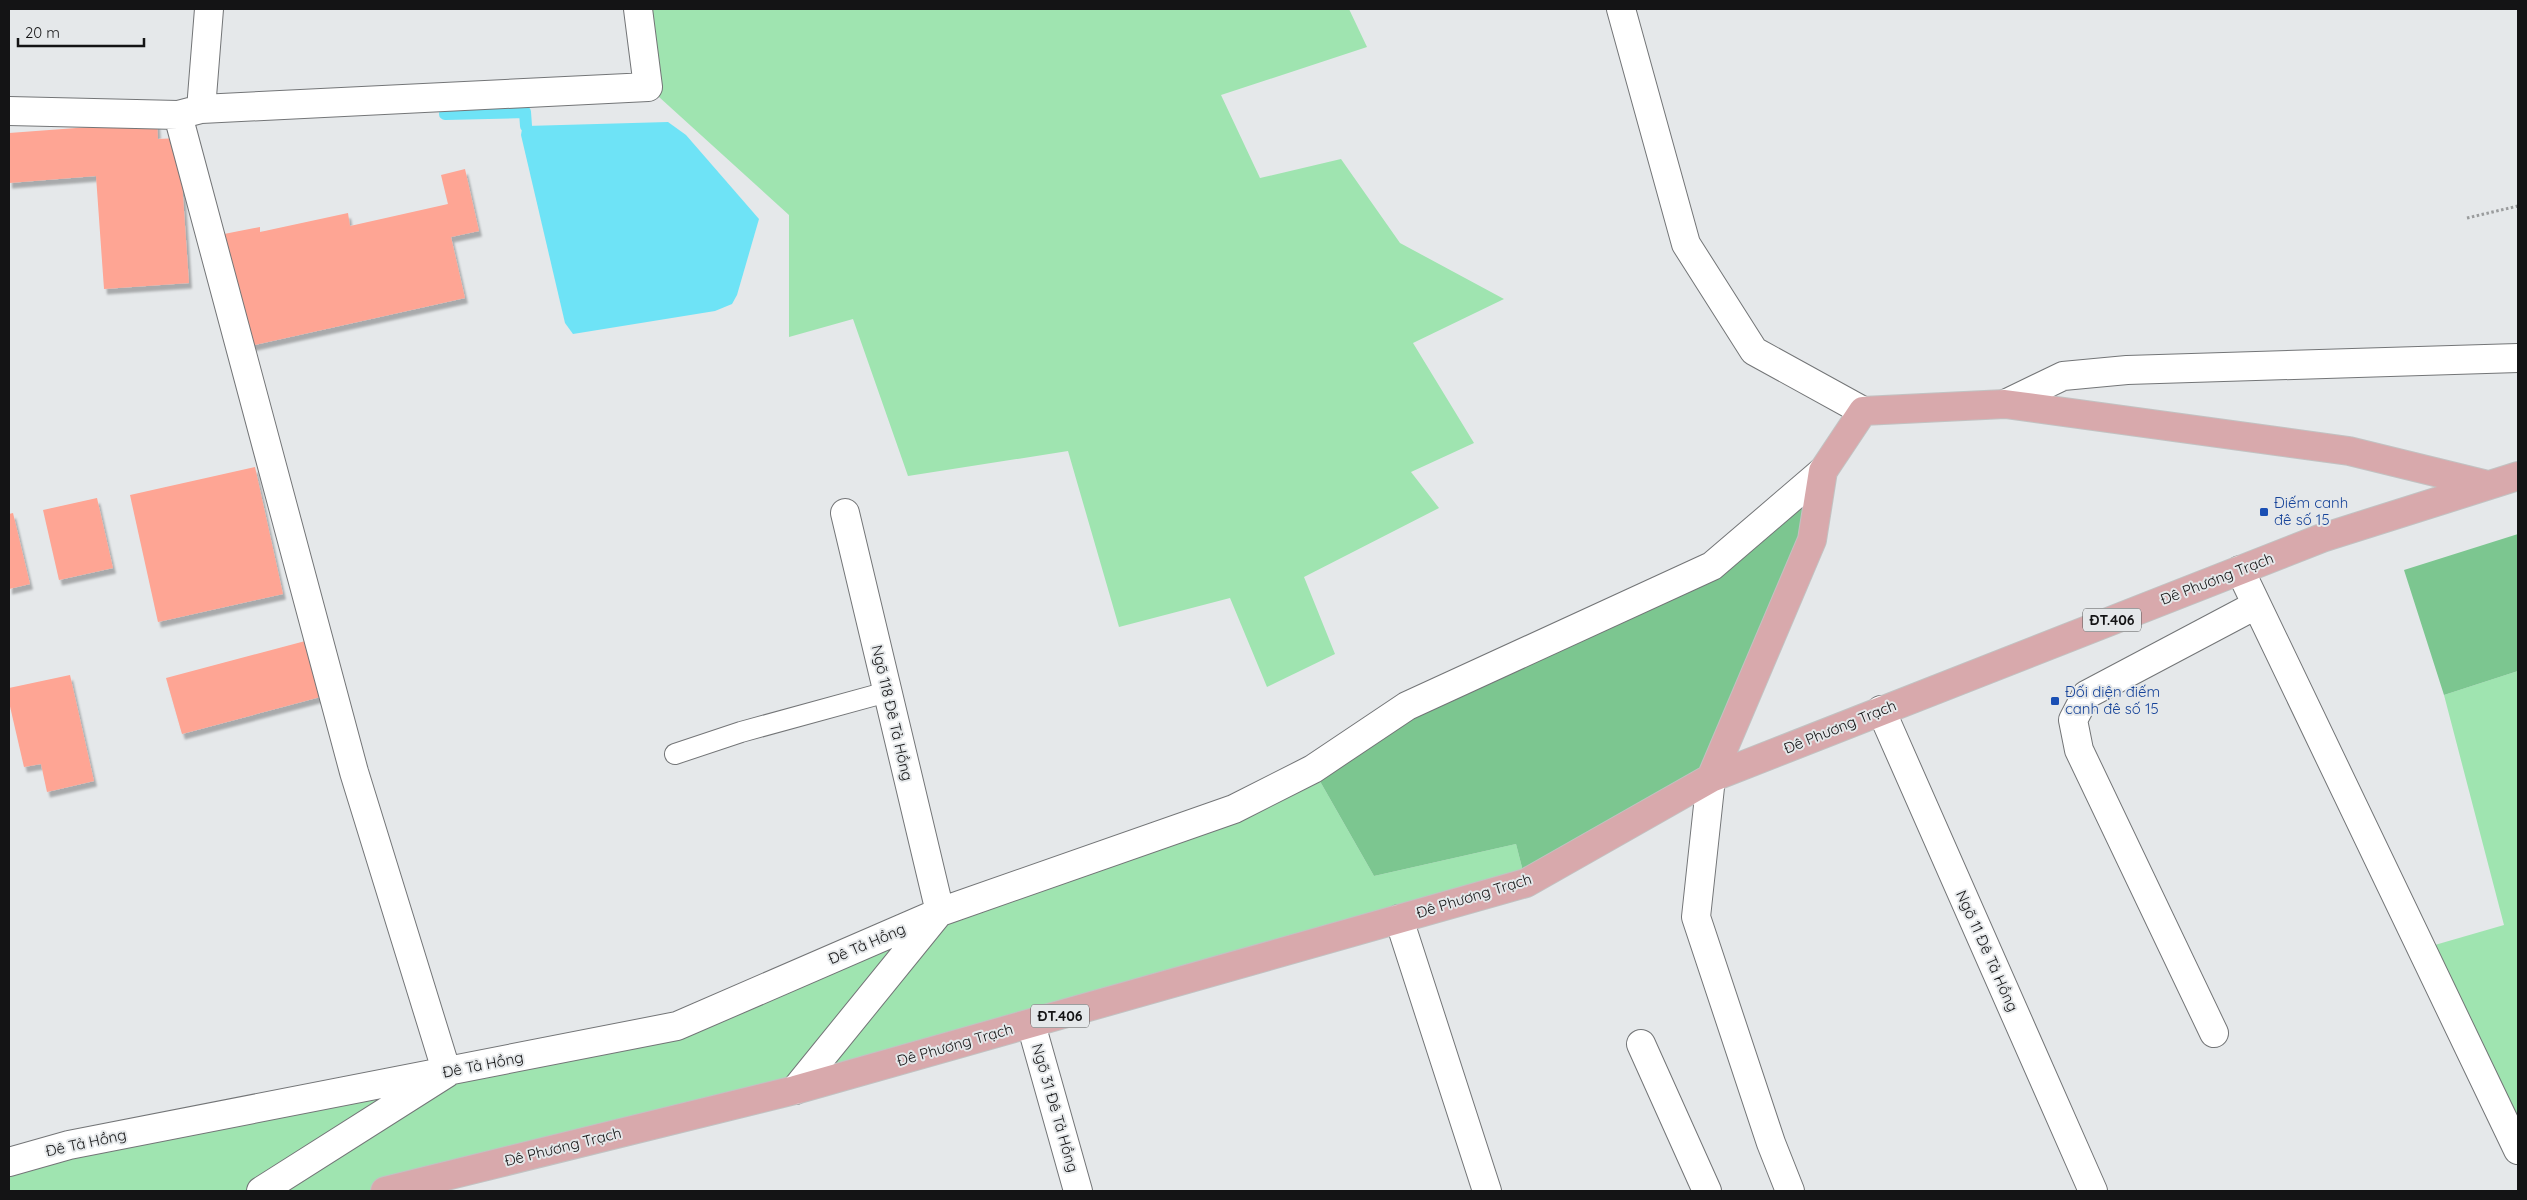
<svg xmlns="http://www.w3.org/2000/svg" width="2527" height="1200" viewBox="0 0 2527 1200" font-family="Quicksand,sans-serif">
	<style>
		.green { fill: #9fe4b0 }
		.forest { fill: #7cc690 }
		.water { fill: #6ee3f6 }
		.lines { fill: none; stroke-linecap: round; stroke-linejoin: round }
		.stream { stroke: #6ee3f6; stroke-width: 12 }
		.building { fill: #fea594; filter: url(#shadow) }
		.lane-casing { stroke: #737577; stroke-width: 22 }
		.street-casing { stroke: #737577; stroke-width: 30 }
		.primary-casing { stroke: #c2c2c2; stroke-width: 30 }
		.path { stroke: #9a9c9d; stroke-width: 3; stroke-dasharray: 2.5 2.5; stroke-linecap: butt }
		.lane { stroke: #fff; stroke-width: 20 }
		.street { stroke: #fff; stroke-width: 28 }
		.primary { stroke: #d8a9ac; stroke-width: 28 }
		.transit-dot { fill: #1a4fb4; stroke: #e5e8ea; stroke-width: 2 }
		.labels { text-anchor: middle; stroke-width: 4; stroke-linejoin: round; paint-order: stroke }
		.shield { fill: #e5e8ea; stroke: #535455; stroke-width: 1 }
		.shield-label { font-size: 14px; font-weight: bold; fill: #141415 }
		.transit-label { font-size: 15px; fill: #164399; stroke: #e5e8ea; text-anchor: start }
		.street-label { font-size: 15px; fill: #141415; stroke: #e5e8ea }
	</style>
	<defs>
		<filter id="shadow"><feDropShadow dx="3" dy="5.5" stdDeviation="1" flood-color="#0004"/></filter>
	</defs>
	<rect width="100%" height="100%" fill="#e5e8ea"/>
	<path class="green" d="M638,9H1349L1367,47L1221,95L1260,178L1341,159L1400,243L1504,299L1413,343L1474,443L1411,472L1439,508L1304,577L1335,654L1267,687L1230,598L1119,627L1068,451L908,476L853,319L789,337V215L648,87Z
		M2518,671V1161L2421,949L2504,925L2444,695Z
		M1313,769L1374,876L1516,844L1526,883L378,1191H9V1162L677,1026Z"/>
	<path class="forest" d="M1823,471L1711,778L1526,883L1516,844L1374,876L1313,769L1394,701L1712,566Z
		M2518,534V671L2444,695L2404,570Z"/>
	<path class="water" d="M668,122L686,135L759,219L737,295L732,304L715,311L573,334L565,323L521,135L522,129L526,126Z"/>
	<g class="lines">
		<path class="stream" d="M445,114L525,112L526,126"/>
	</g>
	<path class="building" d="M157,122L158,139L179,138L189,283L104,289L96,176L9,183V133Z
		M465,169L479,231L451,237L465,298L250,346L224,234L260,227V232L348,213L350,226L448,204L441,175Z
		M255,467L283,594L158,622L130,495Z
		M97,498L113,568L59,580L43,510Z
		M13,513L30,584L9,589V514Z
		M309,640L324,696L182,734L166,678Z
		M70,675L94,781L47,792L41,764L24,767L9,702V688Z"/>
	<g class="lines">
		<defs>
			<path id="lane" d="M675,754L741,732L887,692"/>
			<path id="street" d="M1621,9L1686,244L1754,351L1863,411
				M201,109L209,9
				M9,111L178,115
				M2005,404L2063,376L2127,370L2518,358
				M845,513L940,912
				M2240,570L2518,1150
				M1881,710L2093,1191
				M1711,778L1696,917L1771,1143L1790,1191
				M1399,919L1487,1191
				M1031,1024L1078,1191
				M2214,1033L2079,750L2073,720L2086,695L2256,605
				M1641,1044L1707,1191
				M795,1090L937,915
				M9,1162L69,1145L677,1026L940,912L1234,809L1313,769L1407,706L1712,566L1823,471
				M261,1191L447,1073L354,772L178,115L201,109L648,87L638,9"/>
			<path id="primary" d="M1711,778L1812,540L1823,471L1863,411L2005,404L2349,451L2488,485
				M385,1191L795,1090L1526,883L1711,778L2322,538L2518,476"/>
		</defs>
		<use href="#lane" class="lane-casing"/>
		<use href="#street" class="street-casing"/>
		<use href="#primary" class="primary-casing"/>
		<path class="path" d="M2467,218L2518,206"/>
		<use href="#lane" class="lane"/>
		<use href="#street" class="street"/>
		<use href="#primary" class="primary"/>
	</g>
	<g class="transit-dot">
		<rect x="2259" y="507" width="10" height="10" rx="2.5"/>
		<rect x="2050" y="696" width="10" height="10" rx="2.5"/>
	</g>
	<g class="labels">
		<g class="shield">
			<rect x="2083" y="608.5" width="58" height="23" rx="4"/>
			<rect x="1031" y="1004.5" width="58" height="23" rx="4"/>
		</g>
		<g class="shield-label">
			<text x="2112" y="625">ĐT.406</text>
			<text x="1060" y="1021">ĐT.406</text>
		</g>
		<g class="transit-label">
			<text x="2274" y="508">Điếm canh<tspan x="2274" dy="17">đê số 15</tspan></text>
			<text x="2065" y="697">Đối diện điếm<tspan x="2065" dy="17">canh đê số 15</tspan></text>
		</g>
		<g class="street-label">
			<text transform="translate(2217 579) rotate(-21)" y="5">Đê Phương Trạch</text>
			<text transform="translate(892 713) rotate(77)" y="5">Ngõ 118 Đê Tả Hồng</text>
			<text transform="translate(1840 727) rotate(-22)" y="5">Đê Phương Trạch</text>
			<text transform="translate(1474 896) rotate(-17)" y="5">Đê Phương Trạch</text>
			<text transform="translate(867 944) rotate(-23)" y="5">Đê Tả Hồng</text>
			<text transform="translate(1987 951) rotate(66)" y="5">Ngõ 11 Đê Tả Hồng</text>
			<text transform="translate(955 1045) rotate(-16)" y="5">Đê Phương Trạch</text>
			<text transform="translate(483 1065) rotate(-11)" y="5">Đê Tả Hồng</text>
			<text transform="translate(1055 1108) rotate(74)" y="5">Ngõ 31 Đê Tả Hồng</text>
			<text transform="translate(86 1143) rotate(-12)" y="5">Đê Tả Hồng</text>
			<text transform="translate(563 1147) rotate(-14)" y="5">Đê Phương Trạch</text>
		</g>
	</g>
	<rect width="2527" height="1200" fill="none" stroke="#141415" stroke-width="20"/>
	<path d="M18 38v8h126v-8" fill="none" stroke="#141415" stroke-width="2.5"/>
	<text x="25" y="38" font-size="15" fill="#141415" stroke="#e5e8ea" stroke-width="4" paint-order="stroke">20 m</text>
</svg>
